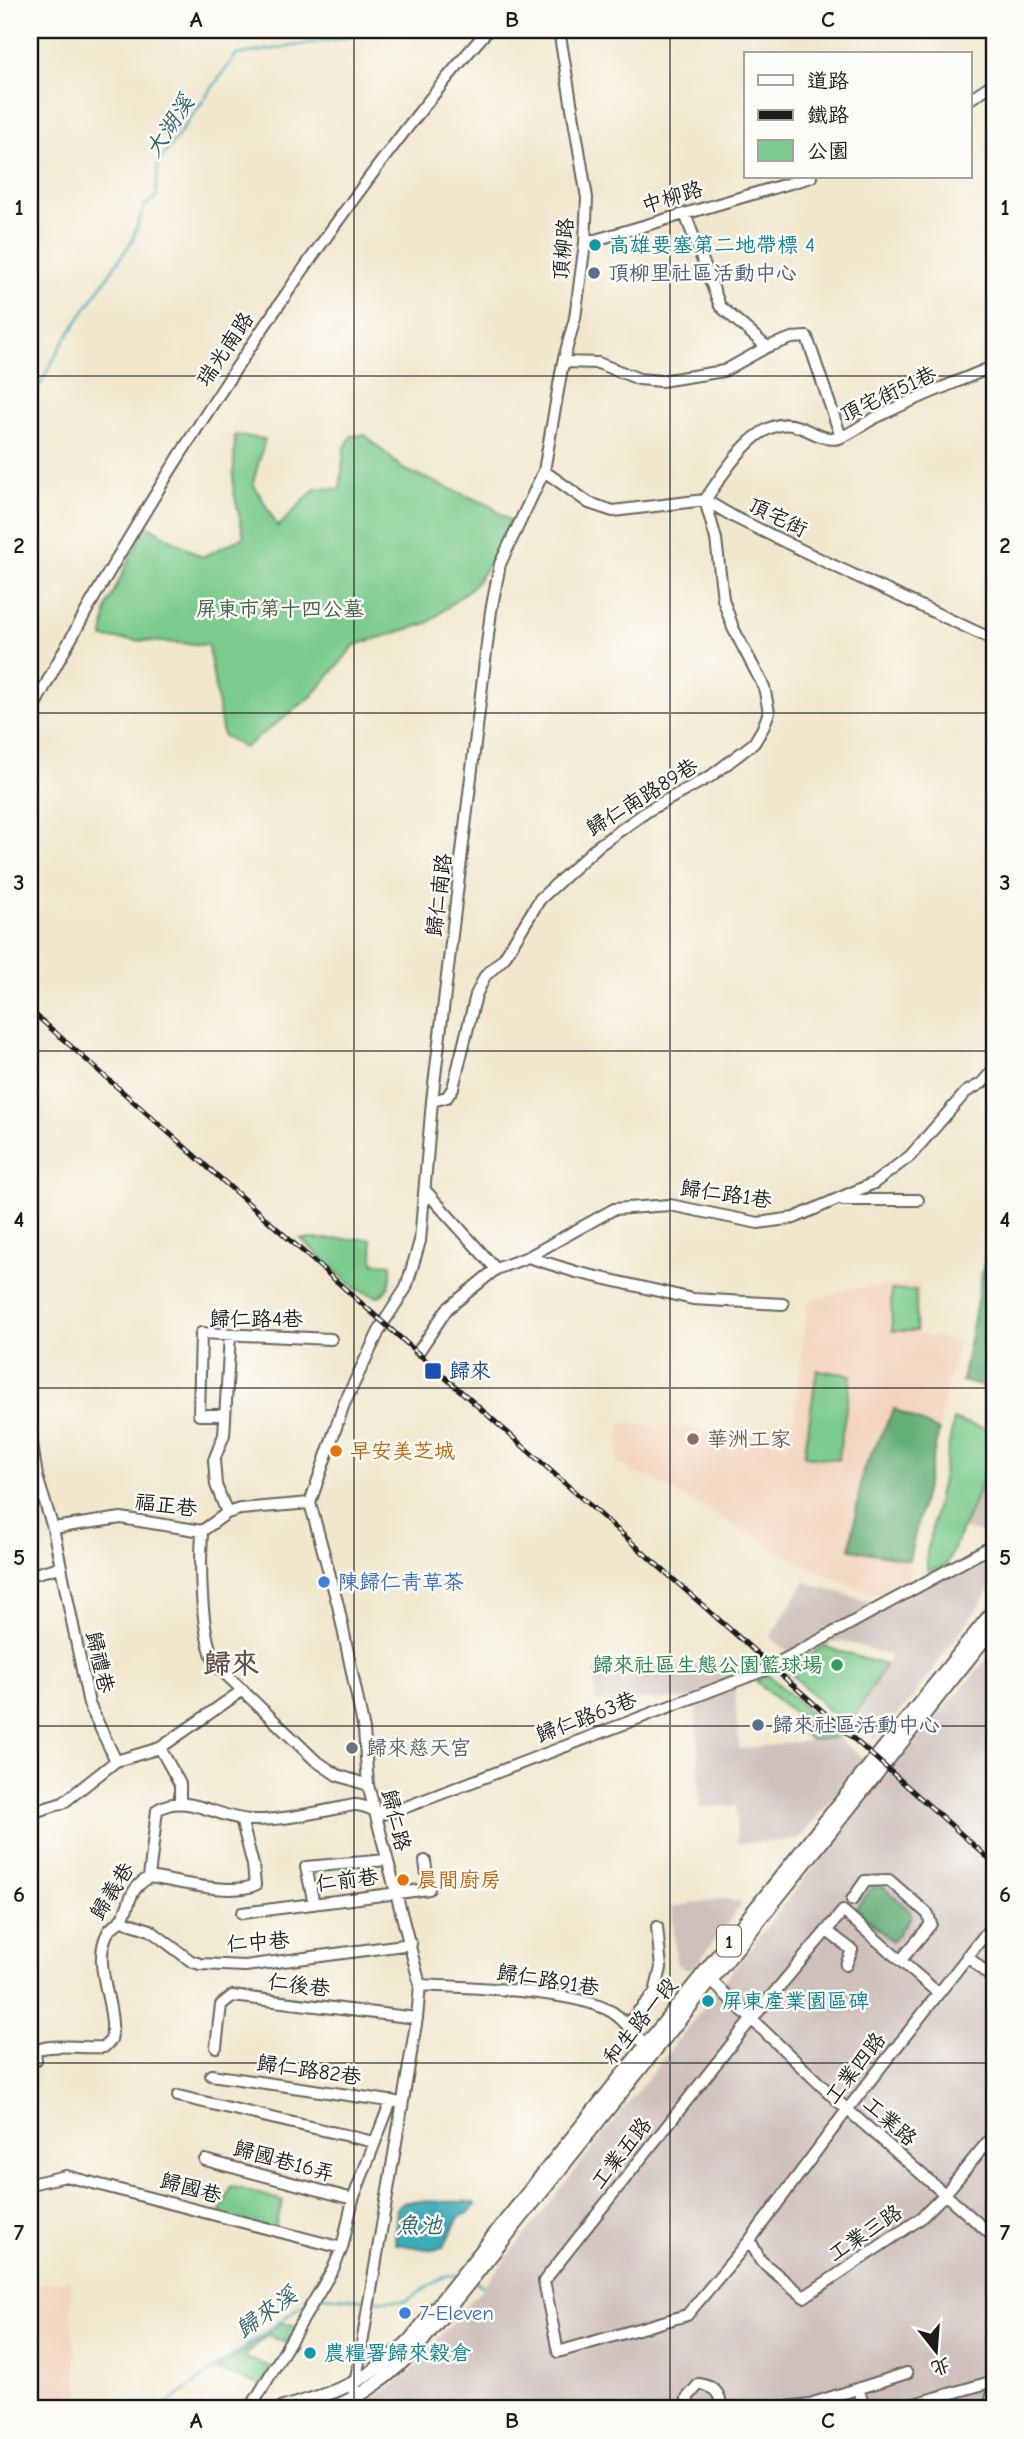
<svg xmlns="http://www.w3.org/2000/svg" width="1024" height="2439" viewBox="0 0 1024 2439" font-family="'Comic Neue','LXGW WenKai TC',sans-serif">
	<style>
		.built { fill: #f3d4bf }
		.industrial { fill: #cfc0bb }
		.green { fill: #7acb8c; stroke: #4b7454; stroke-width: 2 }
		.forest { fill: #63af78; stroke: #40664a; stroke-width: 2 }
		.water { fill: #3cacb9; stroke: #2c646a; stroke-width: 2 }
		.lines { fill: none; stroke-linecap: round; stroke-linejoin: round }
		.stream { stroke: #3cacb9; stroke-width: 2.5 }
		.minor-casing { stroke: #67635a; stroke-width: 14 }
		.major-casing { stroke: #67635a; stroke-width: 16 }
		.minor { stroke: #fff; stroke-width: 10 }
		.major { stroke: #fff; stroke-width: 12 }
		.rail-casing { stroke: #1c1c1c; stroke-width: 5 }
		.rail { stroke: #fdfcf7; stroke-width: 2.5; stroke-dasharray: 8; stroke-linecap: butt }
		.grid { fill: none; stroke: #1c1c1c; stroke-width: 2; stroke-opacity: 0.55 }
		.culture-dot { fill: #0f9aa8; stroke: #fdfcf7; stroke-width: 2.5 }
		.service-dot { fill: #5c6f8a; stroke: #fdfcf7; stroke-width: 2.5 }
		.transit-dot { fill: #1a4fb4; stroke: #fdfcf7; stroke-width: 2.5 }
		.education-dot { fill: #8d6e63; stroke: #fdfcf7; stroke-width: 2.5 }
		.food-dot { fill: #e8710a; stroke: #fdfcf7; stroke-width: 2.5 }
		.shop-dot { fill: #3f7fe0; stroke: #fdfcf7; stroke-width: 2.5 }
		.leisure-dot { fill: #2e9e5b; stroke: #fdfcf7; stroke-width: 2.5 }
		.worship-dot { fill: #6b7280; stroke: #fdfcf7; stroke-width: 2.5 }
		.labels { text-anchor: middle; stroke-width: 5; stroke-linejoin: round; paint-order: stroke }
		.shield { fill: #fdfcf7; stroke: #605f5e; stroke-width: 2 }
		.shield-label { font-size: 19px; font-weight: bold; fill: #1c1c1c }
		.street-label { font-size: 21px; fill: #1c1c1c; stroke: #fdfcf7 }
		.culture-label { font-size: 21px; fill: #0d838f; stroke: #fdfcf7; text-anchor: start }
		.service-label { font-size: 21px; fill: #4e5e75; stroke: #fdfcf7; text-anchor: start }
		.park-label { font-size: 21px; fill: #426249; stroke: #fdfcf7 }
		.transit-label { font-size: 21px; fill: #164399; stroke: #fdfcf7; text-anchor: start }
		.education-label { font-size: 21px; fill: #785e54; stroke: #fdfcf7; text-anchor: start }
		.food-label { font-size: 21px; fill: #c56008; stroke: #fdfcf7; text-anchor: start }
		.shop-label { font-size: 21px; fill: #366cbe; stroke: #fdfcf7; text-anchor: start }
		.leisure-label { font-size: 21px; fill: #27864d; stroke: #fdfcf7; text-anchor: end }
		.worship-label { font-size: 21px; fill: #5b616d; stroke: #fdfcf7; text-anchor: start }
		.water-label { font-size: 23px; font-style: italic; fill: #2c646a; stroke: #fdfcf7 }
		.district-label { font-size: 28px; font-weight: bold; fill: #624b49; stroke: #fdfcf7 }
		.neatline { fill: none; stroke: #1c1c1c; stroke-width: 2.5 }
		.grid-label { font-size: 23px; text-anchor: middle; font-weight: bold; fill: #1c1c1c }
	</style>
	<rect width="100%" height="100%" fill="#fdfcf7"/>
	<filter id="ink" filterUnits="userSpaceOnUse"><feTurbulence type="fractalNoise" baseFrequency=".0143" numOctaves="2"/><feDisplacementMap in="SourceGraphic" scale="14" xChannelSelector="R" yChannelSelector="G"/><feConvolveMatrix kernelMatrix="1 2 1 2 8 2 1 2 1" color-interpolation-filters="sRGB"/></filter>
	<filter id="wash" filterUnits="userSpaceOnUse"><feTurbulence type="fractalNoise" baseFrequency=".00686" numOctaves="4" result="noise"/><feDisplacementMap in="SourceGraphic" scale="28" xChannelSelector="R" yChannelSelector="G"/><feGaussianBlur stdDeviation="1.57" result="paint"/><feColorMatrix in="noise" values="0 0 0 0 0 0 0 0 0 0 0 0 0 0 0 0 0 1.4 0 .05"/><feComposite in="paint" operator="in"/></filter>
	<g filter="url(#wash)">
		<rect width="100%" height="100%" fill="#f1e7cd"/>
		<path class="built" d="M920,1284L918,1334L960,1342L948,1379L939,1431L894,1409L850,1549L909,1560V1584L880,1596L806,1566L649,1477L634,1474L633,1470L617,1463L621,1422L759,1436L787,1446L793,1427L808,1302L854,1288Z
			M71,2280L72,2324L81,2409H30V2285Z"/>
		<path class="industrial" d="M994,1456V1536L961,1528Z
			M994,1546V1585L912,1698L875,1739L860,1713L891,1656L843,1641L823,1646L830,1637Z
			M805,1582L877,1604L788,1653L770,1637Z
			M994,1651V2409H359L363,2403L406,2376L490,2279L884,1778Z
			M737,1664L735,1692L739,1749L837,1738L864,1759L798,1840L737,1843L736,1806L700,1808L696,1698L596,1702L594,1670Z
			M725,1898L742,1904L695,1966L686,1970L676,1963L672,1907Z"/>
		<path class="green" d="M235,435L265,439L253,483L278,527L316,488L340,489L344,450L351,436L365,435L403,469L489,505L510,521L495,556L474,585L428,623L355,645L312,696L244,748L223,735L208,645L103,638L107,606L146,525L202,557L244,537L233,488Z
			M301,1239H371L374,1263L391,1264C392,1278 391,1290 378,1297L356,1289Z
			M916,1290V1331H892L891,1290Z
			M817,1370L851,1375L838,1460L804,1456Z
			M954,1420L994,1431V1456L946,1566L930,1571L927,1569V1552Z
			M823,1646L885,1665L848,1729L787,1670Z
			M767,1674L837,1738L811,1740L797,1728L807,1724L756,1682Z
			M231,2186L283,2201L274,2230L220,2215Z
			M283,2322L298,2327L287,2343L267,2335L244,2357L273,2368L261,2385L217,2371Z"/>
		<path class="forest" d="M988,1243L994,1244V1389L962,1381Z
			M894,1409L939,1431L909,1560L850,1549L863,1470Z
			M884,1887L911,1912V1917L892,1941L855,1909L872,1888Z"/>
		<path class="water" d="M405,2201L472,2202L476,2205L469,2213L459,2217L443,2247L434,2250L395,2244L397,2207Z"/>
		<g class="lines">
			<path class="stream" d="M30,403L62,344L132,241L144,207L156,197L158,163L236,55L350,37L365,30
				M474,2281L483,2286
				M322,2296L368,2300
				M374,2300L406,2301L445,2276L458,2275
				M160,2409L309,2300"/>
		</g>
	</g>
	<g filter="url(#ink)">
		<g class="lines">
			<defs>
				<path id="minor" d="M970,99L994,83
					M685,214L720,306L767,347
					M585,243L811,177
					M563,362L598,363L639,379L661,381L724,371L767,347L792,338L807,337L841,437
					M544,471L589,503L613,511L705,500L734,517L830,564L994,640
					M30,714C103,575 185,442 274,312C340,215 410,118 488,30
					M432,1101L447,1097L453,1088L476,995L485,976L504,958L540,899L598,846L649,810L711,776L754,743L763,728L769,712L764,687L733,628L723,599L716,539L705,500C724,473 759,411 799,427C811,431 827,442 839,438C853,433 864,423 877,417C914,398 955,383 994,366
					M425,1190L496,1269L528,1257L614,1209L670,1205L758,1223L794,1218L874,1183L910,1156L966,1092L982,1083L994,1069
					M843,1200H918
					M528,1257L576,1272L693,1299L783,1304
					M419,1351L447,1309L496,1269
					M225,1415H199L201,1333L331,1339
					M30,1430L37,1477L53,1528L89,1704L116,1761
					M227,1513L216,1485L214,1460L224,1435L230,1335
					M53,1528L121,1518L202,1531L227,1513L240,1509L310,1503
					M202,1531C200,1567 200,1633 216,1665L315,1760L337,1775L368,1785
					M30,1575L60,1567
					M160,1748L180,1784V1801
					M30,1813L63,1803L116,1761L160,1748L243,1690
					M149,1877C176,1881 231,1896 255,1885L253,1865L241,1819
					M852,1900L865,1881L889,1880L928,1914L931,1924L901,1960
					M314,1904L306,1867L387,1860
					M242,1913L429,1889L425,1861
					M120,1920L150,1930L191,1961L200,1964L245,1966L411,1944
					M827,1931L852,1950L846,1965
					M967,1956L994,1980
					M705,1975L842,2105L994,2237
					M420,1985C468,1988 573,1989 612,2012C628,2022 636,2038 650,2050
					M938,1993L843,1911L742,2031L544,2281L558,2352L687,2315L750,2240L847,2110L994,1923
					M627,2024L655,1993L661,1968L657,1927
					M216,2047L221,2005L232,1996L417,2018
					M36,2060L35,2052C45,2042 87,2049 104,2047L111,2040C118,2006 90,1966 108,1932C111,1927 116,1925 120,1921C134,1902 124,1894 149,1877L157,1810C185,1791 219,1819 251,1820C281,1821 324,1811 354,1805C369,1804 377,1817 393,1812L765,1670L994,1545
					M211,2075L396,2102
					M178,2096L374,2142
					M205,2160L353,2199
					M30,2184L66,2176L342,2248
					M750,2240L760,2260L804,2297L920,2219L945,2194L994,2134
					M858,2389L865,2409
					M250,2409L333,2269L342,2248L353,2199L391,2101
					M351,2409L417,2018L420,1985L368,1785L364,1730L338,1605L310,1503L344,1404L382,1325L406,1288L420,1241L432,1101L491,611L500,564L544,471L563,362L575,318L585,243L587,198L559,30
					M690,2409L687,2398L699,2384C712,2386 720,2391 721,2406L719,2409
					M769,2409L810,2404L907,2373
					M897,2409L994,2381
					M988,2409L994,2389"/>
				<path id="major" d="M280,2409C339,2391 365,2384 410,2340L994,1610
					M327,2409C364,2398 394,2372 420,2344L994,1627"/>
			</defs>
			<use href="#minor" class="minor-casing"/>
			<use href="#major" class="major-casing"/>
			<use href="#minor" class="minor"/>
			<use href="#major" class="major"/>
			<defs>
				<path id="rail" d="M30,1010L994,1863"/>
			</defs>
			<use href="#rail" class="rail-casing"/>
			<use href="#rail" class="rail"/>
		</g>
	</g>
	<path class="grid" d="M354,30V2409M670,30V2409M30,376H994M30,713H994M30,1051H994M30,1388H994M30,1726H994M30,2063H994"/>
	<g class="culture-dot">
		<circle cx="595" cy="245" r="7"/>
		<circle cx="708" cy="2001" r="7"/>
		<circle cx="310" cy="2353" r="7"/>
	</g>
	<g class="service-dot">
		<circle cx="594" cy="273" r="7"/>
		<circle cx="758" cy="1725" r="7"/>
	</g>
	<rect class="transit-dot" x="424" y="1362" width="18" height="18" rx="3.5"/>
	<circle class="education-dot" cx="693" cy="1439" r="7"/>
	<g class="food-dot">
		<circle cx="336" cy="1451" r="7"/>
		<circle cx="403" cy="1880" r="7"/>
	</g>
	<g class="shop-dot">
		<circle cx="324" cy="1582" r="7"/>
		<circle cx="405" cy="2313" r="7"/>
	</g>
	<circle class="leisure-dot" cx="837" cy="1665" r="7"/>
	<circle class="worship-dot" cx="352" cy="1748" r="7"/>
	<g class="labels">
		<rect class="shield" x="717" y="1925.5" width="24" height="31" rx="5"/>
		<g class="shield-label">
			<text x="729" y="1948">1</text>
		</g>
		<g class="street-label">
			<text transform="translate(672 197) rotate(-17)" y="7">中柳路</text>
			<text transform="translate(563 249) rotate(-85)" y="7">頂柳路</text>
			<text transform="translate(225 349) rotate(-56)" y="7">瑞光南路</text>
			<text transform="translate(888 394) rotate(-25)" y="7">頂宅街51巷</text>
			<text transform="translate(778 517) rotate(26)" y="7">頂宅街</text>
			<text transform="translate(642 797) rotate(-32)" y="7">歸仁南路89巷</text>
			<text transform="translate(439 895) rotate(-83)" y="7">歸仁南路</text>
			<text transform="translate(726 1194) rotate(8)" y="7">歸仁路1巷</text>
			<text x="256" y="1326">歸仁路4巷</text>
			<text transform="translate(166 1505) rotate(7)" y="7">福正巷</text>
			<text transform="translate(100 1662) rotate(77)" y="7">歸禮巷</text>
			<text transform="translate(586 1717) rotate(-21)" y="7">歸仁路63巷</text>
			<text transform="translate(396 1820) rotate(76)" y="7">歸仁路</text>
			<text transform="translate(347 1880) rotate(-7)" y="7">仁前巷</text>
			<text transform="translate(112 1891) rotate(-58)" y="7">歸義巷</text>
			<text transform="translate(258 1942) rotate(-4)" y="7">仁中巷</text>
			<text transform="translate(548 1980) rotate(9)" y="7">歸仁路91巷</text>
			<text transform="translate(299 1985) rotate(7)" y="7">仁後巷</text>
			<text transform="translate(640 2021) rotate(-51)" y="7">和生路一段</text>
			<text transform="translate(855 2068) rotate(-52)" y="7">工業四路</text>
			<text transform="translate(309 2070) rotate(8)" y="7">歸仁路82巷</text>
			<text transform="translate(890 2121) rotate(41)" y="7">工業路</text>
			<text transform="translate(621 2153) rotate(-52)" y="7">工業五路</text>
			<text transform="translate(284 2161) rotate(15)" y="7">歸國巷16弄</text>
			<text transform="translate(191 2188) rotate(15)" y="7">歸國巷</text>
			<text transform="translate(865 2233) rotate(-34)" y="7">工業三路</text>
		</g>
		<g class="culture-label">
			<text x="609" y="252">高雄要塞第二地帶標 4</text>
			<text x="722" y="2008">屏東產業園區碑</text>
			<text x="324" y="2360">農糧署歸來穀倉</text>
		</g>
		<g class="service-label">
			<text x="608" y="280">頂柳里社區活動中心</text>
			<text x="772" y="1732">歸來社區活動中心</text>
		</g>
		<g class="park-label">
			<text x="280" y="616">屏東市第十四公墓</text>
		</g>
		<g class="transit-label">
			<text x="449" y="1378">歸來</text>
		</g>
		<g class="education-label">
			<text x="707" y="1446">華洲工家</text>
		</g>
		<g class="food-label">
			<text x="350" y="1458">早安美芝城</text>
			<text x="417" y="1887">晨間廚房</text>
		</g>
		<g class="shop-label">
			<text x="338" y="1589">陳歸仁青草茶</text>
			<text x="419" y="2320">7-Eleven</text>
		</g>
		<g class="leisure-label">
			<text x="823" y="1672">歸來社區生態公園籃球場</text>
		</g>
		<g class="worship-label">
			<text x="366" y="1755">歸來慈天宮</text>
		</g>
		<g class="water-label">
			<text transform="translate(169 126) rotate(-57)" y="8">大湖溪</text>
			<text x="419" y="2233">魚池</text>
			<text transform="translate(266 2312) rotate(-36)" y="8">歸來溪</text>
		</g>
		<g class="district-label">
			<text x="231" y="1673">歸來</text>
		</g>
	</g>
	<rect width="1024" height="2439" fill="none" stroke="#fdfcf7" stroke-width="77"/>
	<rect x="744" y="52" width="228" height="126" fill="#fdfcf7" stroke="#a3a29f" stroke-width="2"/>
	<rect x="758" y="75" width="35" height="10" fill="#ffffff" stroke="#a3a29f" stroke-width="2"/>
	<text x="807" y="88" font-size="21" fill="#1c1c1c">道路</text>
	<rect x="758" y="110" width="35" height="10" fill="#1c1c1c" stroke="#a3a29f" stroke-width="2"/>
	<text x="807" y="122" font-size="21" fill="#1c1c1c">鐵路</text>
	<rect x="758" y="140" width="35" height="21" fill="#7acb8c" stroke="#a3a29f" stroke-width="2"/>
	<text x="807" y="158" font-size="21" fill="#1c1c1c">公園</text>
	<g transform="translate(936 2351) rotate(163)" stroke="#fdfcf7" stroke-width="5" paint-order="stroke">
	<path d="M0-5L12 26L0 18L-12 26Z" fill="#1c1c1c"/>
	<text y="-10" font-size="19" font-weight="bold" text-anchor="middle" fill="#1c1c1c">北</text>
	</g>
	<rect x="38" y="38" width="948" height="2362" class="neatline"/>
	<g class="grid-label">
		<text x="196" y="27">A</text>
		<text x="512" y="27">B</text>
		<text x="828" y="27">C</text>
		<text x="19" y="215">1</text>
		<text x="1005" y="215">1</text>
		<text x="19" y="553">2</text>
		<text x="1005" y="553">2</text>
		<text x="19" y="890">3</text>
		<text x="1005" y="890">3</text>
		<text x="19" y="1227">4</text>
		<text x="1005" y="1227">4</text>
		<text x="19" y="1565">5</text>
		<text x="1005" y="1565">5</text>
		<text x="19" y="1902">6</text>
		<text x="1005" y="1902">6</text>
		<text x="19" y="2240">7</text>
		<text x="1005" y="2240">7</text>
		<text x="196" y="2428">A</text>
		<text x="512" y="2428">B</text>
		<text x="828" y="2428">C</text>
	</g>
</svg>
